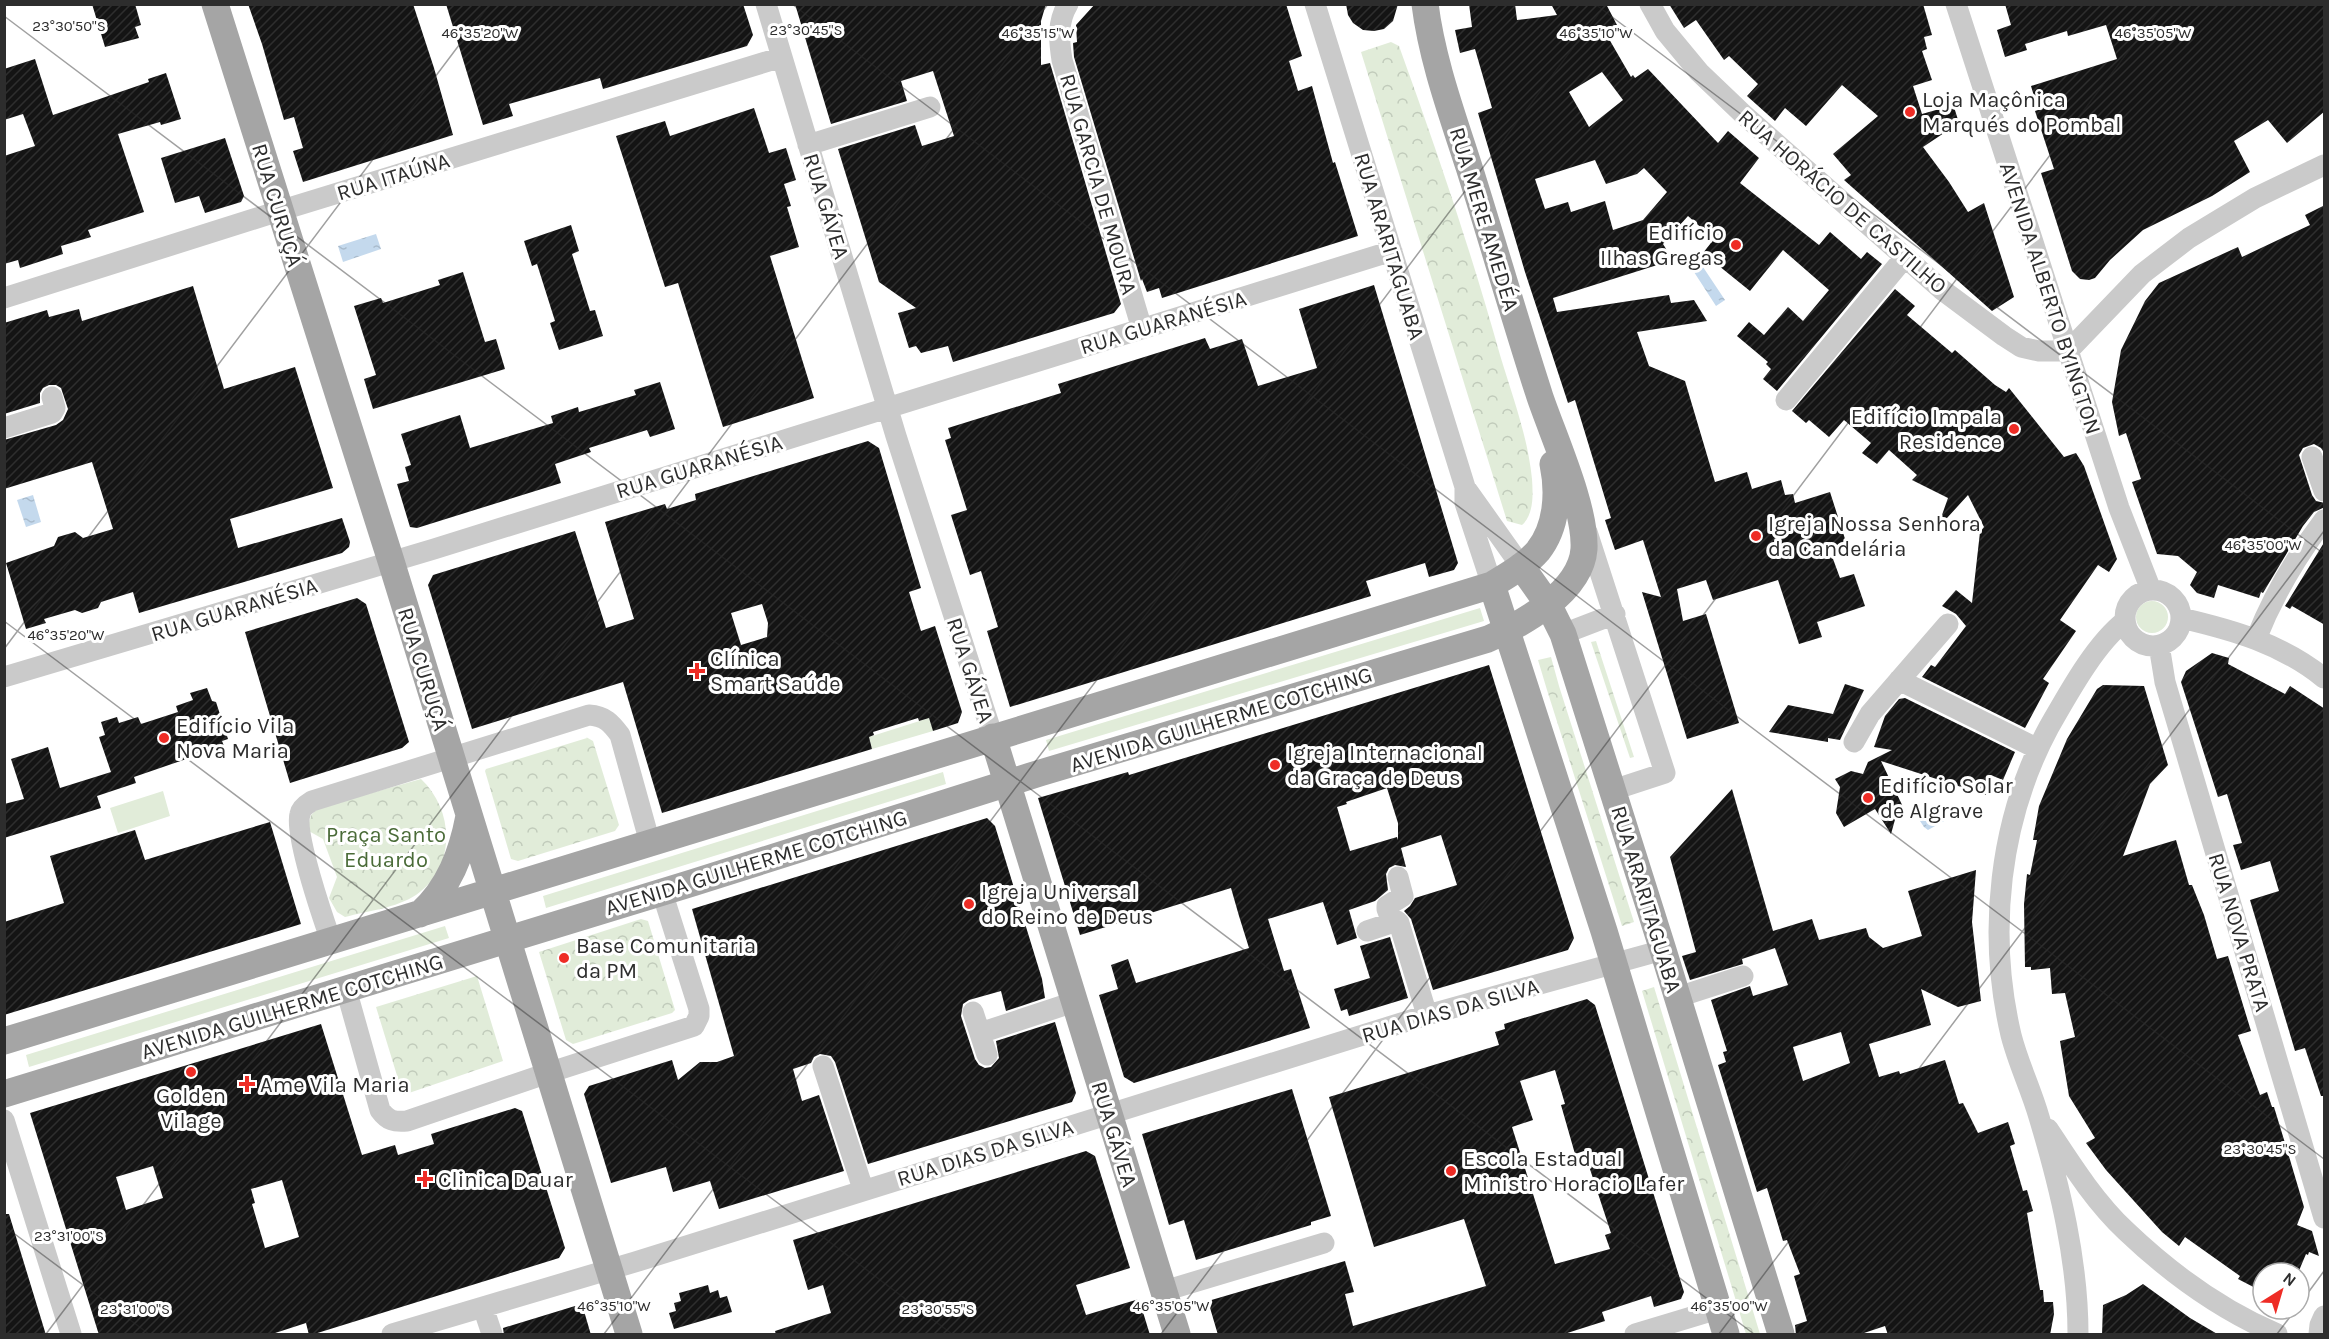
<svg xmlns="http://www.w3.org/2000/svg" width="2329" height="1339" viewBox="0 0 2329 1339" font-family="Karla,sans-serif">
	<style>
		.green { fill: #e1ecd9 }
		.park { fill: url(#park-crowns) }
		.water { fill: url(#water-ripples) }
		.building { fill: url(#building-hatch); fill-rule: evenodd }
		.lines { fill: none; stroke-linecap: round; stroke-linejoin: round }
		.minor { stroke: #cacaca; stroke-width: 21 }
		.major { stroke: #a5a5a5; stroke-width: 27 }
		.ticks { fill: none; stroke: #2d2d2d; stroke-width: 1.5; stroke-opacity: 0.45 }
		.poi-dot { fill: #ee2c25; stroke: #fff; stroke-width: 2 }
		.labels { text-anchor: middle; stroke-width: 6; stroke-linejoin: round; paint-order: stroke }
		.poi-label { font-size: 22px; fill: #2d2d2d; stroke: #fff; text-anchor: start }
		.street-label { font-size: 22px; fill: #2d2d2d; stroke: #fff }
		.park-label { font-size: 22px; fill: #4a6b38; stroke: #fff }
		.ticks-label { font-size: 15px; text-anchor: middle; fill: #2d2d2d; stroke: #fff; stroke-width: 6; stroke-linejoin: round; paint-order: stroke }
	</style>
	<defs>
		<pattern id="park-crowns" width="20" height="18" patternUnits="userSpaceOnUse" patternTransform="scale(1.5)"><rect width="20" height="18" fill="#e1ecd9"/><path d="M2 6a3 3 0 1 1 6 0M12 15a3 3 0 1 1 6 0" fill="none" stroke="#c1cbbb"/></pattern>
		<pattern id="water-ripples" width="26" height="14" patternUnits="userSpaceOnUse" patternTransform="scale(1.5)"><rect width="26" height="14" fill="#c4d9ed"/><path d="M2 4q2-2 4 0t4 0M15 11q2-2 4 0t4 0" fill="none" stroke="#a9bbcc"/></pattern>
		<pattern id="building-hatch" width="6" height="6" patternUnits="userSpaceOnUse" patternTransform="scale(1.5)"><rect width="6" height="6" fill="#141414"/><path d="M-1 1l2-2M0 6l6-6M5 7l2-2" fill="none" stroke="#2e2e2e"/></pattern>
	</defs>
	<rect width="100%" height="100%" fill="#fff"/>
	<path class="green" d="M2136 617a16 16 0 1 1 32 0a16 16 0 1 1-32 0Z
		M1480,608L1484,621L1049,751L1046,740Z
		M929,718L933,731L872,749L869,737Z
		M943,772L946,784L546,908L543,896Z
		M163,791L170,816L118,833L110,808Z
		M445,926L449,938L29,1067L26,1055Z"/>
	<path class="park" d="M1391,42L1399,46C1436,148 1471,251 1500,355C1512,395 1528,437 1532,479C1533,495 1534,514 1522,525L1507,521L1361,52Z
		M1596,641L1634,757L1630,758L1591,642Z
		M1551,657L1559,686L1634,922L1622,926L1547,690L1538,660Z
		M586,737L593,741L619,825L615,831L518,861L511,859L485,771L486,769L587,738Z
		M421,779C455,811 456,868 416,895C396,908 368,911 345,917L337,912L329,898L337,877L323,839L307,830L311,815L318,808Z
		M641,919L648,921L675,1010L672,1013L573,1044L566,1040L539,952Z
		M477,976L503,1061L403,1095L376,1007Z
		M1654,987L1760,1334H1746L1642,991Z"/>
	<path class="water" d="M376,234L381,249L343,262L338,246Z
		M1703,267L1725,300L1716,306L1694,272Z
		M33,495L41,522L26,527L17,500Z
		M1942,806L1947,813L1944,818V821L1928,830L1924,827L1920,821L1922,816Z"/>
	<path class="building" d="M92,4H135L141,25L135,27L139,38L105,47Z
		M248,4H413L434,68L453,135L303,182L293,151L303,148L294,117L284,120L262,44Z
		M446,4H743L753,35L747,46L603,89L600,78L509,104L513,116L483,125Z
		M795,4H1046L1041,21V65L1050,63L1121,304L1114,313L953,362L948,346L921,353L916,346L909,348L898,313L916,308L879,282L838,149L915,125L922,146L954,136L933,71L901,81L907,101L831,124Z
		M1095,4H1286L1302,56L1289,61L1298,91L1312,86L1333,163L1335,162L1358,236L1162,298L1159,288L1147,292L1142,279L1141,281L1074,57L1073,43L1077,42L1076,25Z
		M1346,4H1398L1393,21L1384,29L1374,31L1363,30L1353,23L1348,15Z
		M1469,4H1515L1517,20L1557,15L1551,4H1606L1617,25L1605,32L1631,77L1633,75L1635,78L1648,69L1718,143L1728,131L1759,158L1740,183L1819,245L1830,232L1861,259L1867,252L1882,264L1777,391L1763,379L1771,369L1766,364L1768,362L1737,336L1749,322L1764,335L1788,307L1803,321L1829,290L1783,250L1750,291L1703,253L1714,239L1688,216L1663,244L1673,260L1553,298L1557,312L1669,295L1671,303L1694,300L1707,321L1637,332L1649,366L1685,381L1715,482L1747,472L1752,489L1781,480L1785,495L1793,494L1795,503L1830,492L1846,542L1829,548L1840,578L1854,574L1865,606L1817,622L1822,637L1799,644L1778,580L1713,600L1706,580L1677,589L1683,621L1706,614L1739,723L1687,739L1642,592L1661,597L1643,540L1615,550L1605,520L1611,518L1575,400L1568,403L1525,272L1478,113L1492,108L1475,49L1460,53L1455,30L1472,27ZM1602,72L1623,100L1589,127L1569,92ZM1595,160L1606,184L1637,174L1644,168L1667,192L1643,220L1613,230L1605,201L1571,212L1568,202L1545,209L1535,179Z
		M1669,4H1923L1932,35L1924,37L1927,49L1922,51L1932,80L1913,86L1922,114L1943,108L1945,113L1954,107L1959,123L1923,147L1949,182L1968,212L1984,203L2014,297L1992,311L1844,180L1851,175L1833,154L1878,116L1842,85L1806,126L1785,108L1775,121L1747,96L1758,84L1729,56L1724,60L1696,20L1684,28Z
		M2005,4H2325V111L2287,143L2268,120L2234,141L2250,172L2212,196L2143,230L2110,260L2095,278L2089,280L2080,279L2072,271L2041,173L2054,169L2035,111L2038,110L2031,86L2117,59L2106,25L2068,36L2067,31L2025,44L2027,50L2005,57L1997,30L2011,25Z
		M35,59L53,115L149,82L148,79L166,73L181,119L161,125L160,122L118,134L144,212L88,230L91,237L61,246L63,254L20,268L18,260L4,264V156L35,146L23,114L4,120V69Z
		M754,108L769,153L786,148L796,180L784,184L791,206L787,207L799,247L770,256L814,398L723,427L678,283L665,287L616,136L665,121L670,136Z
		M225,138L244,196L241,202L205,213L199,196L175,203L161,158Z
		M2325,205V454L2321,448L2314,444L2303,448L2299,455L2312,495L2316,501L2325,503V507L2314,512L2303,526L2263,593L2261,592L2259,598L2218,585L2214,598L2197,593L2190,585L2197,572L2178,556L2157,554L2132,482L2141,479L2126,433L2119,436L2112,402L2121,350L2145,301L2159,283L2238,247L2242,257L2310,225L2305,215Z
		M571,225L579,251L572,254L590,311L595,310L603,336L559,350L550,323L555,321L537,264L532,266L524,241Z
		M463,272L485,342L496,339L505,369L373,409L364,379L376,375L354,306L381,298L383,303L440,285L438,280Z
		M1374,285L1458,563L1454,570L1429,577L1425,563L1366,581L1371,596L1010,707L987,631L998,627L981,571L970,575L951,515L967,510L945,440L951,438L948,428L1061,393L1058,384L1205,338L1210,349L1242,339L1258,386L1317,368L1299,309Z
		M193,286L224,389L295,367L333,488L230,519L238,548L342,518L350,542L349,547L342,553L139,613L133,592L101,602L98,608L82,613L75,610L44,619L46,623L26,629L6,563L54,546L58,537L75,532L83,538L113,529L92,462L4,489V440L56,425L63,420L68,409L61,388L56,385H49L43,388L40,393V403L4,414V323L47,310L49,317L79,309L82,321Z
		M1895,289L1915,306L1907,315L1952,353L1955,350L1995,385L2006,392L2009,388L2064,457L2076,453L2084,466L2117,559L2109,572L2098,565L2060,620L2076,631L2043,679L2049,683L2025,728L1922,677L1931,665L1935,667L1966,626L1956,614L1942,606L1956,590L1972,603L1980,532L1984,527L1968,495L1937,529L1948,498L1912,480L1917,475L1889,450L1877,464L1862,453L1871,443L1844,420L1829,437L1809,420L1806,423L1792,411Z
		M660,382L675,429L650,437L647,430L589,448L591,452L555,464L561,483L417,528L410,527L397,484L409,481L405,467L411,465L401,434L460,415L470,448L553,423L551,416L578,407L579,412L636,395L634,390Z
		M868,441L879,448L921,588L909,592L921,631L935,626L962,712L958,723L933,731L929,718L919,721L918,718L873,732L874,735L869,737L872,749L662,813L623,682L472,729L428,585L433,575L575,531L606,628L634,619L605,522L665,504L667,509L696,500L695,494ZM762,604L768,623L767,637L741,645L731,613Z
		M2325,541V625L2292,606L2290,609L2285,606Z
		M357,598L366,604L409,742L402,748L290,783L245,632Z
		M2212,653L2229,658L2228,664L2285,694L2290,686L2325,709V1096H2321L2305,1048L2295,1051L2250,900L2279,891L2270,861L2241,870L2233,845L2242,843L2227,794L2218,797L2181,682L2186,671Z
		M1489,665L1574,938L1568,950L1433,990L1411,919L1404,911L1410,906L1415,898L1457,885L1441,835L1401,848L1406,867L1395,865L1389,868L1386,874L1388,890L1375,901L1349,910L1357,938L1337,945L1323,902L1268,919L1284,971L1291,969L1310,1028L1134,1083L1124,1077L1099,995L1118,989L1111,965L1128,959L1136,983L1249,948L1239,916L1231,888L1080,935L1038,798L1128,772L1129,775ZM1387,788L1398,823V840L1397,837L1350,851L1337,807L1347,804L1346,802Z
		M1845,684L1864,690L1840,740L1828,738V742L1769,732L1788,705L1833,714Z
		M2103,685L2144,686L2168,765L2150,784L2123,856L2176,840L2189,885H2192L2204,915L2217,959L2228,956L2251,1031L2238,1035L2260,1095L2267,1092L2272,1107H2274L2285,1143L2304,1207L2297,1225L2312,1231L2319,1256L2309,1252L2308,1255L2306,1254L2298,1273H2263V1292L2238,1279L2240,1276L2185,1237L2179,1246L2162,1232L2106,1170L2086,1143L2095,1138L2069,1096L2060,1041L2075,1037L2065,993L2052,994L2050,968L2031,970V967H2025L2024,904L2027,874L2030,875L2037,840H2033L2039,806L2067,739L2097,689Z
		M207,688L212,701L216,702L228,739L222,741L224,746L134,777L136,783L97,796L101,808L4,838V804L24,799L11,759L48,747L60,788L111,772L99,737L105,735L101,722L117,717L119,723L138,717L141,724L178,712L176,706L193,700L190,693Z
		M1905,698L2015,752L2003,780L1993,776L1986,795L1881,761L1905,811L1896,816L1891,834L1875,809L1844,827L1836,813L1840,787L1835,779L1851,771L1863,774L1868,762L1892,750L1874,747L1885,716L1899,699Z
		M1732,789L1773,931L1812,919L1819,940L1866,928L1869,937L1883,948L1922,936L1908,891L1976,870L1972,922L1981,1001L1958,1007L1921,989L1931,1025L1869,1044L1879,1077L1899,1071L1900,1074L1945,1060L1959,1104L1963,1103L1978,1133L2008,1122L2015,1144L2010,1146L2023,1191L2027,1190L2033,1211L2027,1213L2040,1290H2043L2044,1302H2053L2054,1314L2050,1335H1888L1885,1326L1858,1335H1796L1795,1325L1807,1321L1794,1276L1800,1274L1787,1240L1783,1241L1767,1188L1757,1192L1718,1065L1726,1062L1723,1052L1727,1051L1711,1000L1750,986L1753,996L1788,985L1775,948L1742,959L1743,964L1690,980L1682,956L1696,952L1670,857ZM1841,1032L1850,1063L1803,1081L1793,1047Z
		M987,818L995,826L1042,979L1045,998L1006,1011L1001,991L969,1000L963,1004L961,1016L975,1059L979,1065L985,1068L991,1067L999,1058L996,1041L1055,1022L1076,1093L1072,1102L868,1164L835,1062L831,1056L820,1054L814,1057L811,1063L793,1069L802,1101L819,1095L844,1171L719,1209L710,1181L673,1192L666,1167L611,1183L584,1094L589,1086L672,1060L678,1080L700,1062H717L734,1056L692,909Z
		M270,822L301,924L4,1015V922L64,903L50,856L135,830L145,860Z
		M1390,937L1408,998L1349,1016L1347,1009L1341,1011L1334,989L1370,978L1360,946Z
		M1587,999L1595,1005L1684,1292L1681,1299L1654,1307L1651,1296L1602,1312L1605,1321L1561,1335H1218L1208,1301L1345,1261L1354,1292L1345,1294L1353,1326L1486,1286L1464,1219L1374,1247L1329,1097L1499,1045L1495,1032L1505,1029L1504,1024ZM1555,1070L1565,1104L1561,1105L1575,1154L1584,1151L1611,1233L1605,1235L1610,1249L1555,1264L1512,1127L1533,1120L1520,1081Z
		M321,1024L362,1155L395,1145L398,1155L434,1144L431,1134L515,1108L522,1111L565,1248L559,1258L311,1335H309L306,1323L269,1335H99L30,1113ZM153,1166L163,1198L126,1210L116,1177ZM282,1180L299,1237L265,1248L252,1204L255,1203L251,1189Z
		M1292,1089L1331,1216L1311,1222V1225L1196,1260L1184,1220L1169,1225L1142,1134Z
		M1086,1151L1095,1156L1130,1268L1076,1285L1086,1315L1139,1299L1150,1335H776L775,1331L831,1313L823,1285L808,1290L793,1240Z
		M4,1214H9L46,1335H4Z
		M2143,1284L2190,1318L2219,1335H2102L2103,1305L2126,1295Z
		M708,1285L710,1293L718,1290L720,1298L727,1296L732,1312L674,1329L669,1313L676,1311L674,1303L681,1301L679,1293Z
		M575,1306L584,1311L591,1335H504L503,1328Z"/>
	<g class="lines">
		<path class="minor" d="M766,4L896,436L993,737
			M1068,4C1057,22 1059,41 1062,60L1142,329
			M1315,4L1465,487V503L1492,585
			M1650,4L1665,31L1699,72L1743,114L1941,289L2004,336L2021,347L2039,351H2068L2142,274L2189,238L2255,198L2324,165
			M1956,4L2119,508L2151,590
			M808,145L930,107
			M4,298L279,211L782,57
			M1786,400L1905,257
			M4,428L52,413L55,408L52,397
			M2312,457L2324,491
			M1467,490L1521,566
			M1587,532L1665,773L1613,790
			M2125 618a28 28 0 1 1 56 0a28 28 0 1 1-56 0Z
			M2181,618C2233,630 2282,644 2324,678
			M1563,634L1615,614
			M2256,639C2273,596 2296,557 2324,520
			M2159,645L2165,682L2324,1218
			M4,677L434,549L1392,251
			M1899,680L2038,749
			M1854,742L1870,714L1948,624
			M1392,922L1387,909V906L1403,896L1398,877
			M1367,931L1397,921L1399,923L1427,1015
			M331,941C323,918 294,834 300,814C301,808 307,804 312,801L589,715C605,716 611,723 620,735L650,843
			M346,989L380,1110C388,1121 394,1122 407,1121L548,1073L694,1026L699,1016V1009L662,892
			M1678,997L1743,976
			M973,1012L987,1055
			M980,1033L1074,1002
			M823,1066L863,1189
			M4,1120L71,1334
			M2048,1129C2071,1164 2095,1202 2126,1231C2170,1273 2221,1310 2277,1334
			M1164,1291L1324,1243
			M483,1307L492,1334
			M392,1334L635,1262L1427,1015L1663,950
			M1635,1334L1718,1309
			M2078,1334C2078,1261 2060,1187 2039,1117C2031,1089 2018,1063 2011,1035C1987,933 1999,820 2049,727C2068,694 2095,644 2125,621
			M2319,1334L2320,1325L2324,1316"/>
		<path class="major" d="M215,4L391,561L629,1334
			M1521,566L1548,604L1563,634L1663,950L1781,1334
			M1492,585L1604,931L1726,1334
			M993,737L1177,1334
			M420,914C449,888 462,853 469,816
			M4,1041L1492,585C1508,575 1526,565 1538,551C1557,527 1559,493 1553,464
			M4,1094L692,883L1040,773L1488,639C1522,624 1581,592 1584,549C1586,508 1554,438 1540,397C1515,320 1493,243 1469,167C1452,114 1432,60 1425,4"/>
	</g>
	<path class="ticks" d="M792,4L2324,1159M1595,4L2324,554M4,16L1754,1334M4,621L952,1334M4,649L490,4M4,1226L149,1334M2299,1305L2324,1271M46,1334L1048,4M604,1334L1606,4M1161,1334L2164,4M1719,1334L2324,531M2277,1334L2296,1309"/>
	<g class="poi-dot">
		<circle cx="1910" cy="112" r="6"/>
		<circle cx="1736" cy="245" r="6"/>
		<circle cx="2014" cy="429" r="6"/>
		<circle cx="1756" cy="536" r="6"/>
		<path d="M694 662h6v6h6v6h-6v6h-6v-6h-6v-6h6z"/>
		<circle cx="164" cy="738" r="6"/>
		<circle cx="1275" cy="765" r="6"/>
		<circle cx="1868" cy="798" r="6"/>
		<circle cx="969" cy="904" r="6"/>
		<circle cx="564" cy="958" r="6"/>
		<circle cx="191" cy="1072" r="6"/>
		<path d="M244 1075h6v6h6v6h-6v6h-6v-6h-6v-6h6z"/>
		<circle cx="1451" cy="1171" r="6"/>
		<path d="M422 1170h6v6h6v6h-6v6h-6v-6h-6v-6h6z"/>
	</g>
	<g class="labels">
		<g class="poi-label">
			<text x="1922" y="107">Loja Maçônica<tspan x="1922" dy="25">Marqués do Pombal</tspan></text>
			<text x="1724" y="240" text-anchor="end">Edifício<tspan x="1724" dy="25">Ilhas Gregas</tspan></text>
			<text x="2002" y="424" text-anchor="end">Edifício Impala<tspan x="2002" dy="25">Residence</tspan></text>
			<text x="1768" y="531">Igreja Nossa Senhora<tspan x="1768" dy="25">da Candelária</tspan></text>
			<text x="710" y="666">Clínica<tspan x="710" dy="25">Smart Saúde</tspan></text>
			<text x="176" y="733">Edifício Vila<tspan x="176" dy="25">Nova Maria</tspan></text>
			<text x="1287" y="760">Igreja Internacional<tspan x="1287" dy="25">da Graça de Deus</tspan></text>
			<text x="1880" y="793">Edifício Solar<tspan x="1880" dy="25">de Algrave</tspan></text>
			<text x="981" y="899">Igreja Universal<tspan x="981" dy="25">do Reino de Deus</tspan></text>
			<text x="576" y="953">Base Comunitaria<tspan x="576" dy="25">da PM</tspan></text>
			<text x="260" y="1092">Ame Vila Maria</text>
			<text x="191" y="1103" text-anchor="middle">Golden<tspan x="191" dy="25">Vilage</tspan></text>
			<text x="1463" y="1166">Escola Estadual<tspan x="1463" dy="25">Ministro Horacio Lafer</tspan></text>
			<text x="438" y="1187">Clinica Dauar</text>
		</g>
		<g class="street-label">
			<text transform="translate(393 176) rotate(-17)" y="8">RUA ITAÚNA</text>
			<text transform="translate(1099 184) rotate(74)" y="8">RUA GARCIA DE MOURA</text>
			<text transform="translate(1843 201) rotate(41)" y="8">RUA HORÁCIO DE CASTILHO</text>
			<text transform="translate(278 205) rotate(73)" y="8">RUA CURUÇÁ</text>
			<text transform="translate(827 206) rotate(73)" y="8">RUA GÁVEA</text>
			<text transform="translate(1485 219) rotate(73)" y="8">RUA MERE AMEDÉA</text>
			<text transform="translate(1390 246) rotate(73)" y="8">RUA ARARITAGUABA</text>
			<text transform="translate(2051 298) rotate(72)" y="8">AVENIDA ALBERTO BYINGTON</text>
			<text transform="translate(1163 322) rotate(-17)" y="8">RUA GUARANÉSIA</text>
			<text transform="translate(699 466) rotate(-17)" y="8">RUA GUARANÉSIA</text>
			<text transform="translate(234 609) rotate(-17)" y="8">RUA GUARANÉSIA</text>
			<text transform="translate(424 669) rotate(73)" y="8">RUA CURUÇÁ</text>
			<text transform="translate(971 670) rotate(72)" y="8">RUA GÁVEA</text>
			<text transform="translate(1221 719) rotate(-17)" y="8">AVENIDA GUILHERME COTCHING</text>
			<text transform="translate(756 862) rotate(-17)" y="8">AVENIDA GUILHERME COTCHING</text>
			<text transform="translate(1647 899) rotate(73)" y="8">RUA ARARITAGUABA</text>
			<text transform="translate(2240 932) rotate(73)" y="8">RUA NOVA PRATA</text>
			<text transform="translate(292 1006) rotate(-17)" y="8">AVENIDA GUILHERME COTCHING</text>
			<text transform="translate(1450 1010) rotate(-16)" y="8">RUA DIAS DA SILVA</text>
			<text transform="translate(1115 1134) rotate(73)" y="8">RUA GÁVEA</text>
			<text transform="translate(985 1152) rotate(-17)" y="8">RUA DIAS DA SILVA</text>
		</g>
		<g class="park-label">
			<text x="386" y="842">Praça Santo<tspan x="386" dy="25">Eduardo</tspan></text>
		</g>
	</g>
	<g class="ticks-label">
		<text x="69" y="31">23°30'50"S</text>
		<text x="806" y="35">23°30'45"S</text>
		<text x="480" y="38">46°35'20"W</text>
		<text x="1038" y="38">46°35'15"W</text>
		<text x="1596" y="38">46°35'10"W</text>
		<text x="2153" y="38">46°35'05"W</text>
		<text x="2263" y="550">46°35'00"W</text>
		<text x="66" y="640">46°35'20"W</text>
		<text x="2260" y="1154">23°30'45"S</text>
		<text x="69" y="1241">23°31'00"S</text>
		<text x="614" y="1311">46°35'10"W</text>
		<text x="1171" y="1311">46°35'05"W</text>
		<text x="1729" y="1311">46°35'00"W</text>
		<text x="135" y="1314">23°31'00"S</text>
		<text x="938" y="1314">23°30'55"S</text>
	</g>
	<rect width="2329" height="1339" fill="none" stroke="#2d2d2d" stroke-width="12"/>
	<g transform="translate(2281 1291) rotate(37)"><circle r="28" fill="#ffffff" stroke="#ababab" stroke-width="1.5"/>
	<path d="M0-4.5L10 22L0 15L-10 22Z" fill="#ee2c25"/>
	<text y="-9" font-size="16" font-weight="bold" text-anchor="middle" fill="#2d2d2d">N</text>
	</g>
</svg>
